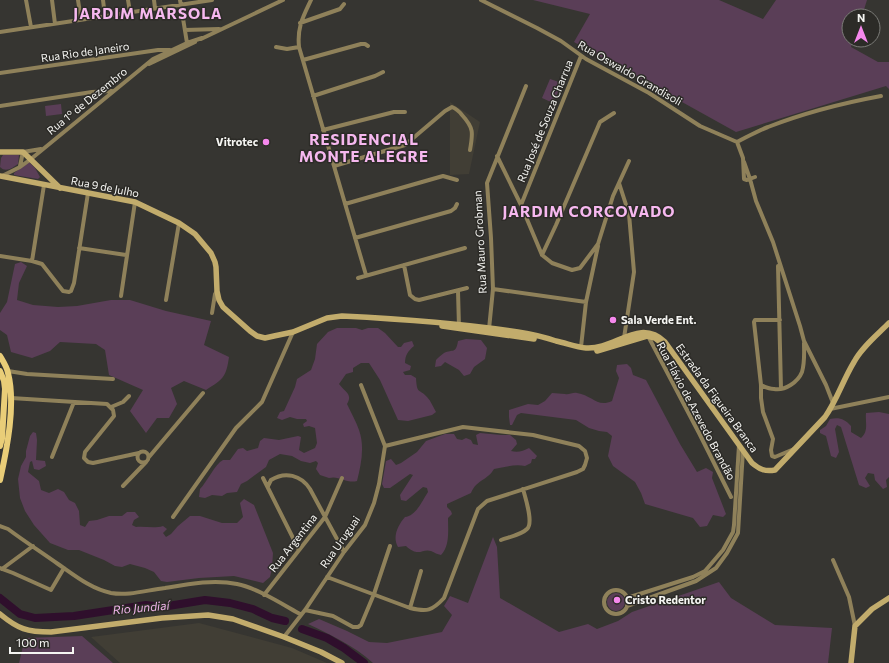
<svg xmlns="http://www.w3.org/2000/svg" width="889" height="663" viewBox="0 0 889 663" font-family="Commissioner,sans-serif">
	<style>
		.built { fill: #413e35 }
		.green { fill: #5a3e57 }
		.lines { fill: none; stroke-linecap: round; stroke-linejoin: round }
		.river { stroke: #2f0f2c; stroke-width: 8 }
		.street { stroke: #8f815a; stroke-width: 4 }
		.secondary { stroke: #c2ac6c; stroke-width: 5.5 }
		.primary { stroke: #e9cd78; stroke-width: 6 }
		.poi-dot { fill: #f688ed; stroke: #2c2b27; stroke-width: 1.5 }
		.labels { text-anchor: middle; stroke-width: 3; stroke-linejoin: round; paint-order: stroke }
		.street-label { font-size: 11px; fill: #f5f5f2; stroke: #2c2b27 }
		.poi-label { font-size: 11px; font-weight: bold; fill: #f5f5f2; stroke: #2c2b27; text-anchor: start }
		.water-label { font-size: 12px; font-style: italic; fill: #f1b5eb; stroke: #2c2b27 }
		.district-label { font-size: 15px; font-weight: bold; letter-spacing: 1px; fill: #f6b8ef; stroke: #2c2b27 }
	</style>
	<rect width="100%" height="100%" fill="#363531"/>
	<path class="built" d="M450,102L480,122L469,174L450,175Z
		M199,623L292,648L327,663H120L91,637Z"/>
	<path class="green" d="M533,0H719L763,19L776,0H867L862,16H849V40H853L851,47L878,62H889V89L886,86L736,132L574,42L590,14Z
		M550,79L562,83L553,103L542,98Z
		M61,104L62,114L46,116L45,106Z
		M3,155H19L18,164C12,168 6,173 0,167L1,158Z
		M29,162L35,168L40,177L38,179L14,175V173Z
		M21,262L27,266L19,283L17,300L33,305L58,307L77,306L111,300H130L166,311L211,321L204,345L229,357C226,378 223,379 206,390L184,381L171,388L177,404L169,418H157L146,433L130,411L143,390L109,375L105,350L96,344L60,342L50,351L32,358L11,352L7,335L0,330V313L7,302L15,264Z
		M337,328H356L362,330L368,328H378L385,333L398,347H401L404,343L412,341L414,346C408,351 405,355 405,363L411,366L410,370L403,372L405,375H411L416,378C417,395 419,388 427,397C431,401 433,407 436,412L432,415L408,421L398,420L380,380L369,363H361L353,368V372L346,374L339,384C345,392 353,394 347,404C351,413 356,421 359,430C365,447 361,465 357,481C347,484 339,475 329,478L320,475L316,469L318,463L316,461L310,463L301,461L292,456L280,454L269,460L266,467L247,481L241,484L237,492L227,493L222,496L212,495L205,498L199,497L200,489C207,482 215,464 223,460C224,460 228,460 230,460L238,449L243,448L247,451L258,448L260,441L264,438L279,440L298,436L301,437L299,450L304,453L315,448L317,443L315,428L309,426L304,427L303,424L307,421L306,419H297L290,417L282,420L277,418L280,412L284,411L295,387L297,379L311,370L315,359L317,344L328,332Z
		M466,339L481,340L487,348L485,359L474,367L470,374L464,376L459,370L445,362L441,366L435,367L436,360C438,358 441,355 444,353C453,349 456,354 458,341Z
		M627,364L631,368L633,375L646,380L680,444L697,472L706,468L713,472L712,478L726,514L723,517L713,515L707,526L700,527L693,518L645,504L641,493L635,482L613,466L608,456L612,436L607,432L599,431L589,428L576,420L521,413L517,415L512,425H510L509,417V410L528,404L538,405L545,401L552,393C557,393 560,394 565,394C569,395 573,392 577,393C592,395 597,408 612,401L619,378L616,371L617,365Z
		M879,412L889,414V477L886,480L887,487L883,489L875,480L874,474L868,473L865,478L870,486L866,488L859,485L841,427L837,425L835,429L839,452L836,458L831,456L826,436L820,433V430L826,426L830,419C839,417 845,419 851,426V432L861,438C869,431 865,422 866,413Z
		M33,432L36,433L37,440L36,460L45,461L46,466L39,470L34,469L32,461L30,462L28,472L39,481L41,490L49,493L58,489L64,492L69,500L75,503L79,511L80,525L85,527L89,521L97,520L109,516H122L127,512H135L139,517L134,520L132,525L136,527C145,526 154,529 163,526L167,529L163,533L166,537L171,534L178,526L190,516H200L222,523H237L243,517L240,503L244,499L254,505L273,553L272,568L270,577L263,583L234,576L199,578L167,582L161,581L154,572L145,568L130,564L122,567L115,566L104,560L79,550H68L50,543L34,525L25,511L20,498L18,479L21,466L26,457V451L30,436Z
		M480,433L501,435H510L516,440L517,444L511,451C518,453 523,451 529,448L537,456L535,459H532L531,463L525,466C515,464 504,467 494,469C487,481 477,479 471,493L447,504V507L451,511L452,514L448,518C448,530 450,546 441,555C437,554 435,553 431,551C422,548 419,558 406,546L398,547C392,537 398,525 405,517C416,516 422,501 428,492L427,488L423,487L406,501L401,500L400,495L413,475L410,474L390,488H384L382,484L386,461L391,459L396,465L401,463L417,452L426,441L445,434H454L457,439L462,440L466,438L471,440L473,444L478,445L476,435Z
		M493,537L497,547L500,598L559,632L588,624L597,629L618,621L632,612L719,582L731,598L775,625L832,628L828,663H373C353,645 331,635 308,624L319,619L347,631L369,642L387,643L442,632L452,615L444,606L450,596L468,603Z
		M607 602a9 9 0 1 1 18 0a9 9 0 1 1-18 0Z
		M82,636L113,663H19L25,638Z"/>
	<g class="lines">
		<path class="river" d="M0,598L20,614L35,618L74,616L146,605L162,607L205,600L230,603L253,609L272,618L285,621
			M302,629L327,638L344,648L364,663"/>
		<path class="street" d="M26,0L31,27
			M52,0L55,24
			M78,0L81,20
			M103,0L105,16
			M128,0L130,12
			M154,0L155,8
			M180,0L187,43L186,44
			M311,0C303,17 297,27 299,47L366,275
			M481,0L537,28L561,41L586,59L649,93L700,126L737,142L743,158L744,179L747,180L755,177
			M300,23L340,9L344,4
			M185,30L219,29
			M0,32L212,0
			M201,39L283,0
			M276,47L287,49L299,47
			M303,60L361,44H365L368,46
			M149,64L195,42
			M0,73L158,50H170
			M313,96L375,76L383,72
			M0,106L92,92L112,91
			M323,130L394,112H405
			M737,142C747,137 757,131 768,127C804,113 843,103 881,96
			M497,156L521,205L542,255L552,263L572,270L580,268L598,244L613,196L629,161
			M744,162L750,179L756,201L773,242L800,326L804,341L826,385L833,403
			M20,166L23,152L41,149
			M334,166L405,145L445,111L452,107C457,109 459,111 462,115C474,128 473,133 470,150
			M2,176L20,167L31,159L153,59L187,43L202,38
			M619,183L629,214L634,272L624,338
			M345,204L443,176L457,180
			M521,205L581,56
			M355,238L451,211L455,208L457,204
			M79,248L126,255
			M542,255L556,225L600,122L614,113
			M0,256L32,261L42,264L63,291L69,292L71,291L74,283L88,193
			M32,261L44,185
			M404,265L410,295L415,299L419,300L467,288
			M778,266L781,389
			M358,278L465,248
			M493,289L586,302
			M458,291L459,327
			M121,296L135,202
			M166,300L179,223
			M212,313L215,294L217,291
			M780,320H755L754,322L761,385V398L763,412L773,439L771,450L772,456L775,457L794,449
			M489,329L493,289L491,238L487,183L526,86
			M647,334L699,433L731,497
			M581,347L586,302L598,246
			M8,371L27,374L113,379
			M361,385L385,446
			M761,385C765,387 769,389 774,389C785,391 798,382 802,372C805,362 804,352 804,343
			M11,398L107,404L113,410L114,416L85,452L84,458L88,462L93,463L139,453
			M111,407L123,402L129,396
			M830,409L889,397
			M137.5 457a5.5 5.5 0 1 1 11 0a5.5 5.5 0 1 1-11 0Z
			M52,457L74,402
			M149,457L203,393
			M263,478L299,550
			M123,486L146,462
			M268,486L271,480C285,471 301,475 310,489L344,552
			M173,517L236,428L262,402L293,332
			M0,526L8,529C24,541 41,552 58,564C74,575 91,589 111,593C129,596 147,590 165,588C188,584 214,579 237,584C257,588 282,604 300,614
			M501,540C509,537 521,535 527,529C534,523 525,497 523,489
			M833,560L849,597L855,626
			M0,568L13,573L51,590L64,568
			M2,569L33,546
			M327,577L410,608C427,612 432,611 444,598L478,509L487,501L577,472L583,469L585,465L587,458L585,451L579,446L533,435L463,427L385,446
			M604 602a12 12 0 1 1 24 0a12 12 0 1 1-24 0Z
			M264,595L325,517L342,478
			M627,598L693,577L705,571L723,550L733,532L734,525L739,445
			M627,606L696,581L716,568L727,553L738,533L743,450
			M410,608L421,571
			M305,610L333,616L353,627H358L361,625L374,594L390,546
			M284,637L305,610L344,552L365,525L374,503L379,484L385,446"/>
		<path class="secondary" d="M0,152H23L60,188
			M0,176L135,202L179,223L195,234L211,253L215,262L216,267L217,291L219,300L223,307L250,331L257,336L265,338L274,336L293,332L327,318L342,316C401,319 460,323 518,332C531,334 544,337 556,341C566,343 576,347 586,348C615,350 639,317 665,342L752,463C759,469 765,472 775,470L825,417C837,400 843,380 854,362C862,347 877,335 889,323
			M442,326L534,339
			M597,351L647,336L655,338L664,345
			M0,614C18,629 27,632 51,632L162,618L208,615L233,619L284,637L321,652L342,663
			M851,663L855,626L872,609L889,598"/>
		<path class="primary" d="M0,356C3,361 7,367 8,373C16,404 7,449 0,480
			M0,371L4,381L5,389L2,438L0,446"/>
	</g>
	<g class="poi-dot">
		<circle cx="266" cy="142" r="4"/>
		<circle cx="613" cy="320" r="4"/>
		<circle cx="617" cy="600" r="4"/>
	</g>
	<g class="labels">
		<g class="street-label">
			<text transform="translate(85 52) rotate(-8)" y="4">Rua Rio de Janeiro</text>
			<text transform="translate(630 73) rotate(30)" y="4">Rua Oswaldo Grandisoli</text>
			<text transform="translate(87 101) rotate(-39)" y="4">Rua 1º de Dezembro</text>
			<text transform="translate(545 121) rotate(-68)" y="4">Rua José de Souza Charrua</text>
			<text transform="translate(105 187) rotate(11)" y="4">Rua 9 de Julho</text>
			<text transform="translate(480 242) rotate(-93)" y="4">Rua Mauro Grobman</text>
			<text transform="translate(717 398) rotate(54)" y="4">Estrada da Figueira Branca</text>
			<text transform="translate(696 411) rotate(62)" y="4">Rua Flávio de Azevedo Brandão</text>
			<text transform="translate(340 542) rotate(-55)" y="4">Rua Uruguai</text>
			<text transform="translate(293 543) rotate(-52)" y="4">Rua Argentina</text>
		</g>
		<g class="poi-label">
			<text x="258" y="146" text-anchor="end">Vitrotec</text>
			<text x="621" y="324">Sala Verde Ent.</text>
			<text x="625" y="604">Cristo Redentor</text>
		</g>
		<g class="water-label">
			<text transform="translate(141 608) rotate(-5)" y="4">Rio Jundiaí</text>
		</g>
		<g class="district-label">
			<text x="148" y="19">JARDIM MARSOLA</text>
			<text x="364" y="145">RESIDENCIAL<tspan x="364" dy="17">MONTE ALEGRE</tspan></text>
			<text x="589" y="217">JARDIM CORCOVADO</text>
		</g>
	</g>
	<g transform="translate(861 28)"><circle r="19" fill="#2c2b27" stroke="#7c7c78"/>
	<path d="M0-3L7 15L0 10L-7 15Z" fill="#f688ed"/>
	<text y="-6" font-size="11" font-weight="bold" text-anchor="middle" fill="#f5f5f2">N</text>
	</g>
	<path d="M10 647v6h63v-6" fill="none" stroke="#f5f5f2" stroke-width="2"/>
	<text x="16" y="647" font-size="12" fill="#f5f5f2" stroke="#2c2b27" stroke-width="3" paint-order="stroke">100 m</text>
</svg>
